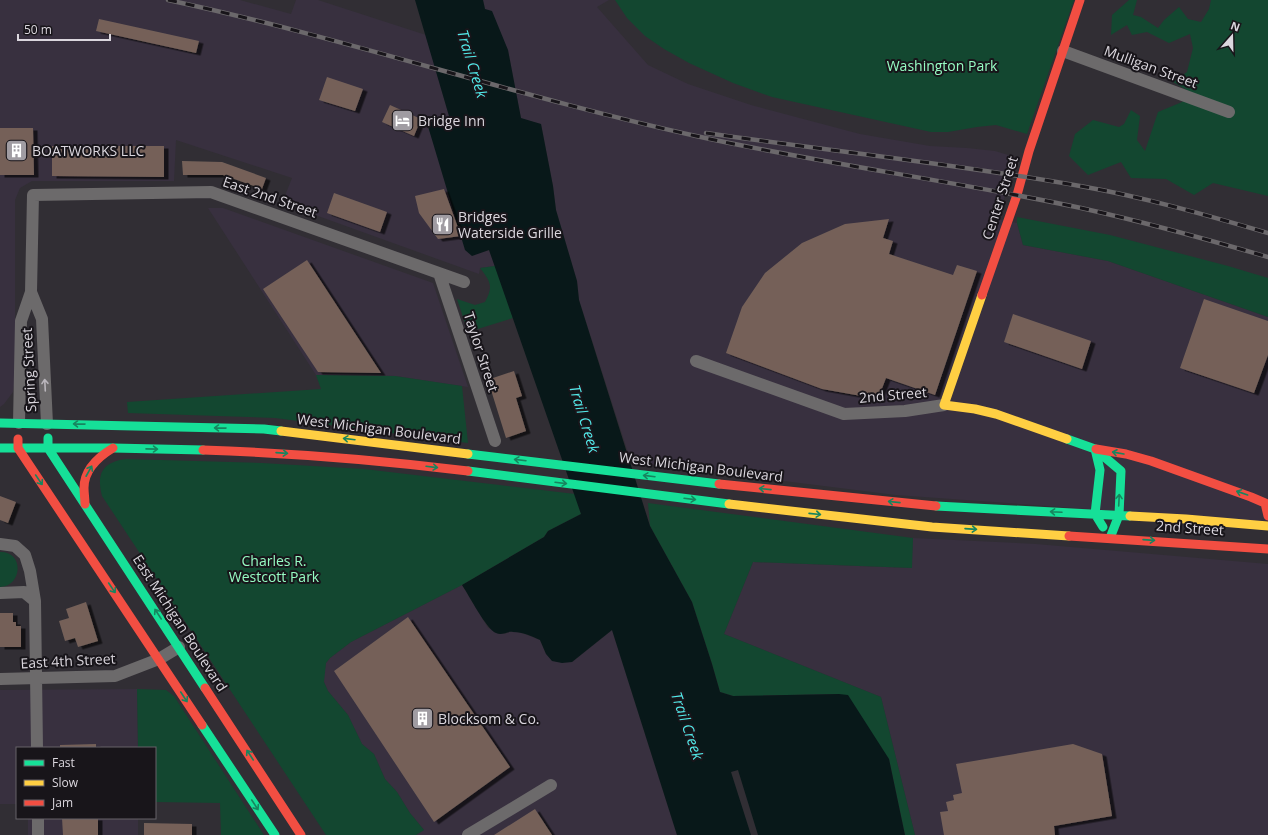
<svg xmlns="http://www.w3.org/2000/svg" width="1268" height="835" viewBox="0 0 1268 835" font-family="'Open Sans',sans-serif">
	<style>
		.built { fill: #38303f }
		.green { fill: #134730 }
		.water { fill: #081819 }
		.building { fill: #746159; filter: url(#shadow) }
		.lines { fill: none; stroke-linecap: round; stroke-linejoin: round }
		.street { stroke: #6c6a6b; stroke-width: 12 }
		.fast { stroke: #16e098; stroke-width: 9 }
		.slow { stroke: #ffcf43; stroke-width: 9 }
		.jam { stroke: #f24e42; stroke-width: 9 }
		.rail-casing { stroke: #6b686b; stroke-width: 4.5 }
		.rail { stroke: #18151a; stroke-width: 3; stroke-dasharray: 9; stroke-linecap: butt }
		.oneway { stroke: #bab6bc }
		.oneway2 { stroke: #17855f }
		.labels { text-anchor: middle; stroke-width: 4; stroke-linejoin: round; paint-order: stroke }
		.park-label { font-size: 14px; fill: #96fcc3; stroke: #18151a }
		.street-label { font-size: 14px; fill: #dbd7de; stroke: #18151a }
		.poi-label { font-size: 14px; fill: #dbd7de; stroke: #18151a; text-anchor: start }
		.water-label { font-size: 15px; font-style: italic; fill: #52e9e9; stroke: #18151a }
	</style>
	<defs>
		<filter id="shadow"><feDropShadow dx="4.5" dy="2.5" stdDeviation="0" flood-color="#0009"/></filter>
	</defs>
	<rect width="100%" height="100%" fill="#312e34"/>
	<path class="built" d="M0,0H240L291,14L296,0H318L426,35L449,116L427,123L472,255L489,250L495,266L480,268L479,274L282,203L292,178L176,140L174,181H32L20,188L15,200V380L13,392L4,404L0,407Z
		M483,0H609L597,7L648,65L688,84L751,105L860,134L930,146L967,148L995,151L1018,158L997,219L1017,223L1023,245L1108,261L1268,317V522L896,495L631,462L579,300L577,281L556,210L553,186L541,124L521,119L508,50L485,9Z
		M208,208H223L433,283L468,387L395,376L316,375Z
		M913,538L1036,544L1268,564V835H915L881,697L724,634L753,562L911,568Z
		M462,585L488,628L505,634L511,631L519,632L530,636L540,640L546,654L572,662L612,630L677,835H416L424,830L410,813L397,792L385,779L374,754L362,744L348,715L328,691L324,682V674L326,663L330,658L351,642Z
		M137,689L138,748H17V804H0V690Z
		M28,818H138V835H28Z"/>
	<path class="green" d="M615,0H1074L1027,134L996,125L977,127L948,132H931L772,97L733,83L689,63L664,49L645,36L627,18Z
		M1129,0H1137L1133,15L1141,17L1158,28L1164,20L1179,7L1188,19L1201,22L1209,9L1211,0H1268V196L1213,183L1194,195L1166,179L1131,178L1121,162L1088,175L1069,156L1075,134L1093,120L1119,127L1124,124L1131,110L1140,116L1137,140L1145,151L1158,112L1182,102L1192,93L1173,82L1187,72L1193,48L1190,34L1169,43L1147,32L1132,35L1127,25L1111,35L1112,15Z
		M1017,217L1110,235L1228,266L1268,278V317L1108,261L1023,245L1017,223Z
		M495,266L513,318L468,332L457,299L475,305L485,302C494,286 490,281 480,268Z
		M316,375L395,376L462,386L468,443L275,418L128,413L127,402L321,389Z
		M126,459L262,463L364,469L575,494L581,514L548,531L544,537L462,585L351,642L330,658L326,663L324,682L328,691L348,715L362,744L374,754L385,779L397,792L410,813L424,830L416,835H326L102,496C96,473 103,462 126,459Z
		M648,503L913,538L912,568L753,562L724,634L881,697L915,835H905L889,759L839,694L733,696L720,692L712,664L692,602L650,526Z
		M0,552C24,551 23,586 0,587Z
		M137,689L166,690L174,696L264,835H221L220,803L155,802V748H138Z"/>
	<path class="water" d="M415,0H483L485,9L492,11L508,50L521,118L541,124L553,186L556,210L577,281L579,300L650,526L692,602L712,664L720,692L733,696L839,694L848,695L889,759L905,835H758L738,770L731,772L751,835H677L612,630L572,662L562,663L552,661L546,654L540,640C531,636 523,632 513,632C507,631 502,636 496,633C486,629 469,595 462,585L544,537L548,531L581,514L489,250L472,256L465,250L427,123L449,116Z"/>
	<path class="building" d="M99,19L199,41L196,53L96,31Z
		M327,77L363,89L355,111L319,100Z
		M390,105L421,119L414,136L382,122Z
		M0,128H33L34,175H0Z
		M52,146H164V177L52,176Z
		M182,161L222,162L266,178L262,189L223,175H183Z
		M444,189L461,236L438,239L419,213L415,196Z
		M334,193L387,212L380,232L327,213Z
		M889,219L883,238L893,241L889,254L953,275L957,265L977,271L935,395L886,378L878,399L822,389L726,353L742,307L765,273L802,243L845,224Z
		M307,260L381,373L318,372L263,289Z
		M1204,299L1268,321V355L1254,393L1180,368Z
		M1013,314L1091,341L1082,369L1004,342Z
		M514,371L522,396L516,398L526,431L506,438L491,390L496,389L493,378Z
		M0,496L16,502L8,523L0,520Z
		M86,602L98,641L78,647L75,638L65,641L59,621L69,618L66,609Z
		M0,613H13V622H16V626H21V647H0Z
		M408,617L510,767L434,822L334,671Z
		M96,744V748H60V745Z
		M1073,744L1102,754L1112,816L1054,826L1055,835H944L940,812L948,811L946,802L954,800L953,795L962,793L956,764Z
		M535,809L552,835H494Z
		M62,818H98V835H63Z
		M144,823L192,824V835H144Z"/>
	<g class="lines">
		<path class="street" d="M1063,51L1229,112
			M439,273L495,441
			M31,292L42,319L47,424
			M696,361L844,414L905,411L944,405
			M19,423L21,321L31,292L33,195L211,192L464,282
			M0,544L15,546L25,555L30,571L35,601L37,748
			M0,593L24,592L35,601
			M0,679L115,676L159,659L179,647
			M38,818V835
			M468,835L551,785"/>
		<path class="fast" d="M0,423L264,429L281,431
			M48,438V448L205,688
			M1067,439L1095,449L1121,471L1119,515L1110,538
			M0,448H113L203,450
			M1095,449L1100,470L1095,514L1103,527
			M468,454L719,484
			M468,471L729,504
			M936,506L1130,516
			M202,725L275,835"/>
		<path class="slow" d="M982,295L944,405L975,409L996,414L1067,439
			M281,431L468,454
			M729,504L932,527L1069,536
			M1130,516L1186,519L1268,526"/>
		<path class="jam" d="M982,295L1017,195L1029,151L1080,0
			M18,439V448L202,725
			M1096,449L1126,454L1151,461L1251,497L1265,503L1268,516
			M203,450C292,453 380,460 468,471
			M719,484L936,506
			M85,504C85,499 84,493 84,488C84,470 98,457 113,448
			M1069,536L1268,549
			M205,688L301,835"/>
		<defs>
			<path id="rail" d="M168,0C346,38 518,97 696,136C824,164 954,181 1081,208C1144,222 1206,239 1268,257
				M706,133C830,151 956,164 1080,186C1144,197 1206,215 1268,233"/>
		</defs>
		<use href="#rail" class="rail-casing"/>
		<use href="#rail" class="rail"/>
	</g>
	<defs><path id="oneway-shaft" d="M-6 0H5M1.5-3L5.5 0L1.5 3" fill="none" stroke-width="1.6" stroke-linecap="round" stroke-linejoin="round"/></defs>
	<use class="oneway" href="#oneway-shaft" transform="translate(45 385) rotate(-93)"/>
	<g class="oneway2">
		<use href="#oneway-shaft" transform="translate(79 424) rotate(-179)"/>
		<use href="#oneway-shaft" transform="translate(220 428) rotate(-179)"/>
		<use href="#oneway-shaft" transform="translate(349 439) rotate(-173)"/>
		<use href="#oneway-shaft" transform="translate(152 449) rotate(1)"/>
		<use href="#oneway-shaft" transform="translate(282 453) rotate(4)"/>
		<use href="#oneway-shaft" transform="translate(1118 453) rotate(-170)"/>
		<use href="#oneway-shaft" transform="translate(520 460) rotate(-173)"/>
		<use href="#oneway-shaft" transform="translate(432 467) rotate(7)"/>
		<use href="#oneway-shaft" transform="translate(89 471) rotate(-61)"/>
		<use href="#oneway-shaft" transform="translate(649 476) rotate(-173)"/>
		<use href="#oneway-shaft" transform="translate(39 480) rotate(56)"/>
		<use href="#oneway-shaft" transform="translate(561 483) rotate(7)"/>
		<use href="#oneway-shaft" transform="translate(765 489) rotate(-174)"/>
		<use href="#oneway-shaft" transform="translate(1242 493) rotate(-161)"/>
		<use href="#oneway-shaft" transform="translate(690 499) rotate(7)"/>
		<use href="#oneway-shaft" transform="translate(1119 500) rotate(-87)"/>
		<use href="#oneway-shaft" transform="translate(894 502) rotate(-174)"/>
		<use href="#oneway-shaft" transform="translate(1056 512) rotate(-177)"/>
		<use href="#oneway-shaft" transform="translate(815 514) rotate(6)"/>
		<use href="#oneway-shaft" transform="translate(971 529) rotate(4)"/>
		<use href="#oneway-shaft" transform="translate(1149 540) rotate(4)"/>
		<use href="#oneway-shaft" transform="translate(112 588) rotate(56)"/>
		<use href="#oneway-shaft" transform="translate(158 614) rotate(-123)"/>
		<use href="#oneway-shaft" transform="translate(184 697) rotate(57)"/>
		<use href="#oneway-shaft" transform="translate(250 755) rotate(-123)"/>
		<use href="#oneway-shaft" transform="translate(255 805) rotate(57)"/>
	</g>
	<defs>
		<symbol id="hotel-square" viewBox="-11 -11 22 22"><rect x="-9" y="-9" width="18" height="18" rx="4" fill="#a09ca2" stroke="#18151a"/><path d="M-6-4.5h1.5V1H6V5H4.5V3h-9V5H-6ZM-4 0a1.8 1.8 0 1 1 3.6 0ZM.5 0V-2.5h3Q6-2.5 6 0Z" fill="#fff"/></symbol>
		<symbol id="building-square" viewBox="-11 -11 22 22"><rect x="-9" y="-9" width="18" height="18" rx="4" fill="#a09ca2" stroke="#18151a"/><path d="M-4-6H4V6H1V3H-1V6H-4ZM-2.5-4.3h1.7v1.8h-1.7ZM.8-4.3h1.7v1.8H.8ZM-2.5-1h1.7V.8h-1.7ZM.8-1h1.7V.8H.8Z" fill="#fff"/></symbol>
		<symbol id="restaurant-square" viewBox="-11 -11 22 22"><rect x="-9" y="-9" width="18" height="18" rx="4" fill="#a09ca2" stroke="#18151a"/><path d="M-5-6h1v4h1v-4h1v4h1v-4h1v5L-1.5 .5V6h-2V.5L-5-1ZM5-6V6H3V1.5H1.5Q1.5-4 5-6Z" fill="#fff"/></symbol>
	</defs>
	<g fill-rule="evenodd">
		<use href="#hotel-square" x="390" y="108" width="25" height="25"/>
		<use href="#building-square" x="4" y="138" width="25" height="25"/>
		<use href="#restaurant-square" x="430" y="212" width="25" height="25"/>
		<use href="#building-square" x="410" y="706" width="25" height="25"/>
	</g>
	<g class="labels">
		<g class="park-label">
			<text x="942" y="71">Washington Park</text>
			<text x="274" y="566">Charles R.<tspan x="274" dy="16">Westcott Park</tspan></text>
		</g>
		<g class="street-label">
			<text transform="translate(1151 67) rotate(20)" y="5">Mulligan Street</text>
			<text transform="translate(270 197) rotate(19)" y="5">East 2nd Street</text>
			<text transform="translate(1000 198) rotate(-72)" y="5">Center Street</text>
			<text transform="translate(481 352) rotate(72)" y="5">Taylor Street</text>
			<text transform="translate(29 370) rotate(-93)" y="5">Spring Street</text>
			<text transform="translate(893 395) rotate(-5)" y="5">2nd Street</text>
			<text transform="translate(379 429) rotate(7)" y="5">West Michigan Boulevard</text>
			<text transform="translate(701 467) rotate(7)" y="5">West Michigan Boulevard</text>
			<text transform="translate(1190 528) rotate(4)" y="5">2nd Street</text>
			<text transform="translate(180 623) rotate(57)" y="5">East Michigan Boulevard</text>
			<text transform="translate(68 661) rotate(-3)" y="5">East 4th Street</text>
		</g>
		<g class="poi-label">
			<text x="418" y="126">Bridge Inn</text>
			<text x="32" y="156">BOATWORKS LLC</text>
			<text x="458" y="222">Bridges<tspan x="458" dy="16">Waterside Grille</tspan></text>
			<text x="438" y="724">Blocksom &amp; Co.</text>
		</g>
		<g class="water-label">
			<text transform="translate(472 64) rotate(73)" y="5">Trail Creek</text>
			<text transform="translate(584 419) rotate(73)" y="5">Trail Creek</text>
			<text transform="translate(687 726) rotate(71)" y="5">Trail Creek</text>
		</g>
	</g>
	<rect x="16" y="747" width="140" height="72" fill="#18151a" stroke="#666368"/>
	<rect x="24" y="760" width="20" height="6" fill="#16e098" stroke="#666368"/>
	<text x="52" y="767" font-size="12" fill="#dbd7de">Fast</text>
	<rect x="24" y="780" width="20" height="6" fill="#ffcf43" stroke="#666368"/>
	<text x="52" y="787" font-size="12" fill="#dbd7de">Slow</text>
	<rect x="24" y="800" width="20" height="6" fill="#f24e42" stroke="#666368"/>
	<text x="52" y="807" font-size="12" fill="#dbd7de">Jam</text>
	<g transform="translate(1232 36) rotate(20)" stroke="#18151a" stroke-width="3" paint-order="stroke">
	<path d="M0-3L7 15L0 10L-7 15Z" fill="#dbd7de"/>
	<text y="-6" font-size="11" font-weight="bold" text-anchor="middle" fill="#dbd7de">N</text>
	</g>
	<path d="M18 34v6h92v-6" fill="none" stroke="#dbd7de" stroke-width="2"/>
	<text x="24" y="34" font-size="12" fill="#dbd7de" stroke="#18151a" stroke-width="3" paint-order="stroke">50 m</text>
</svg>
